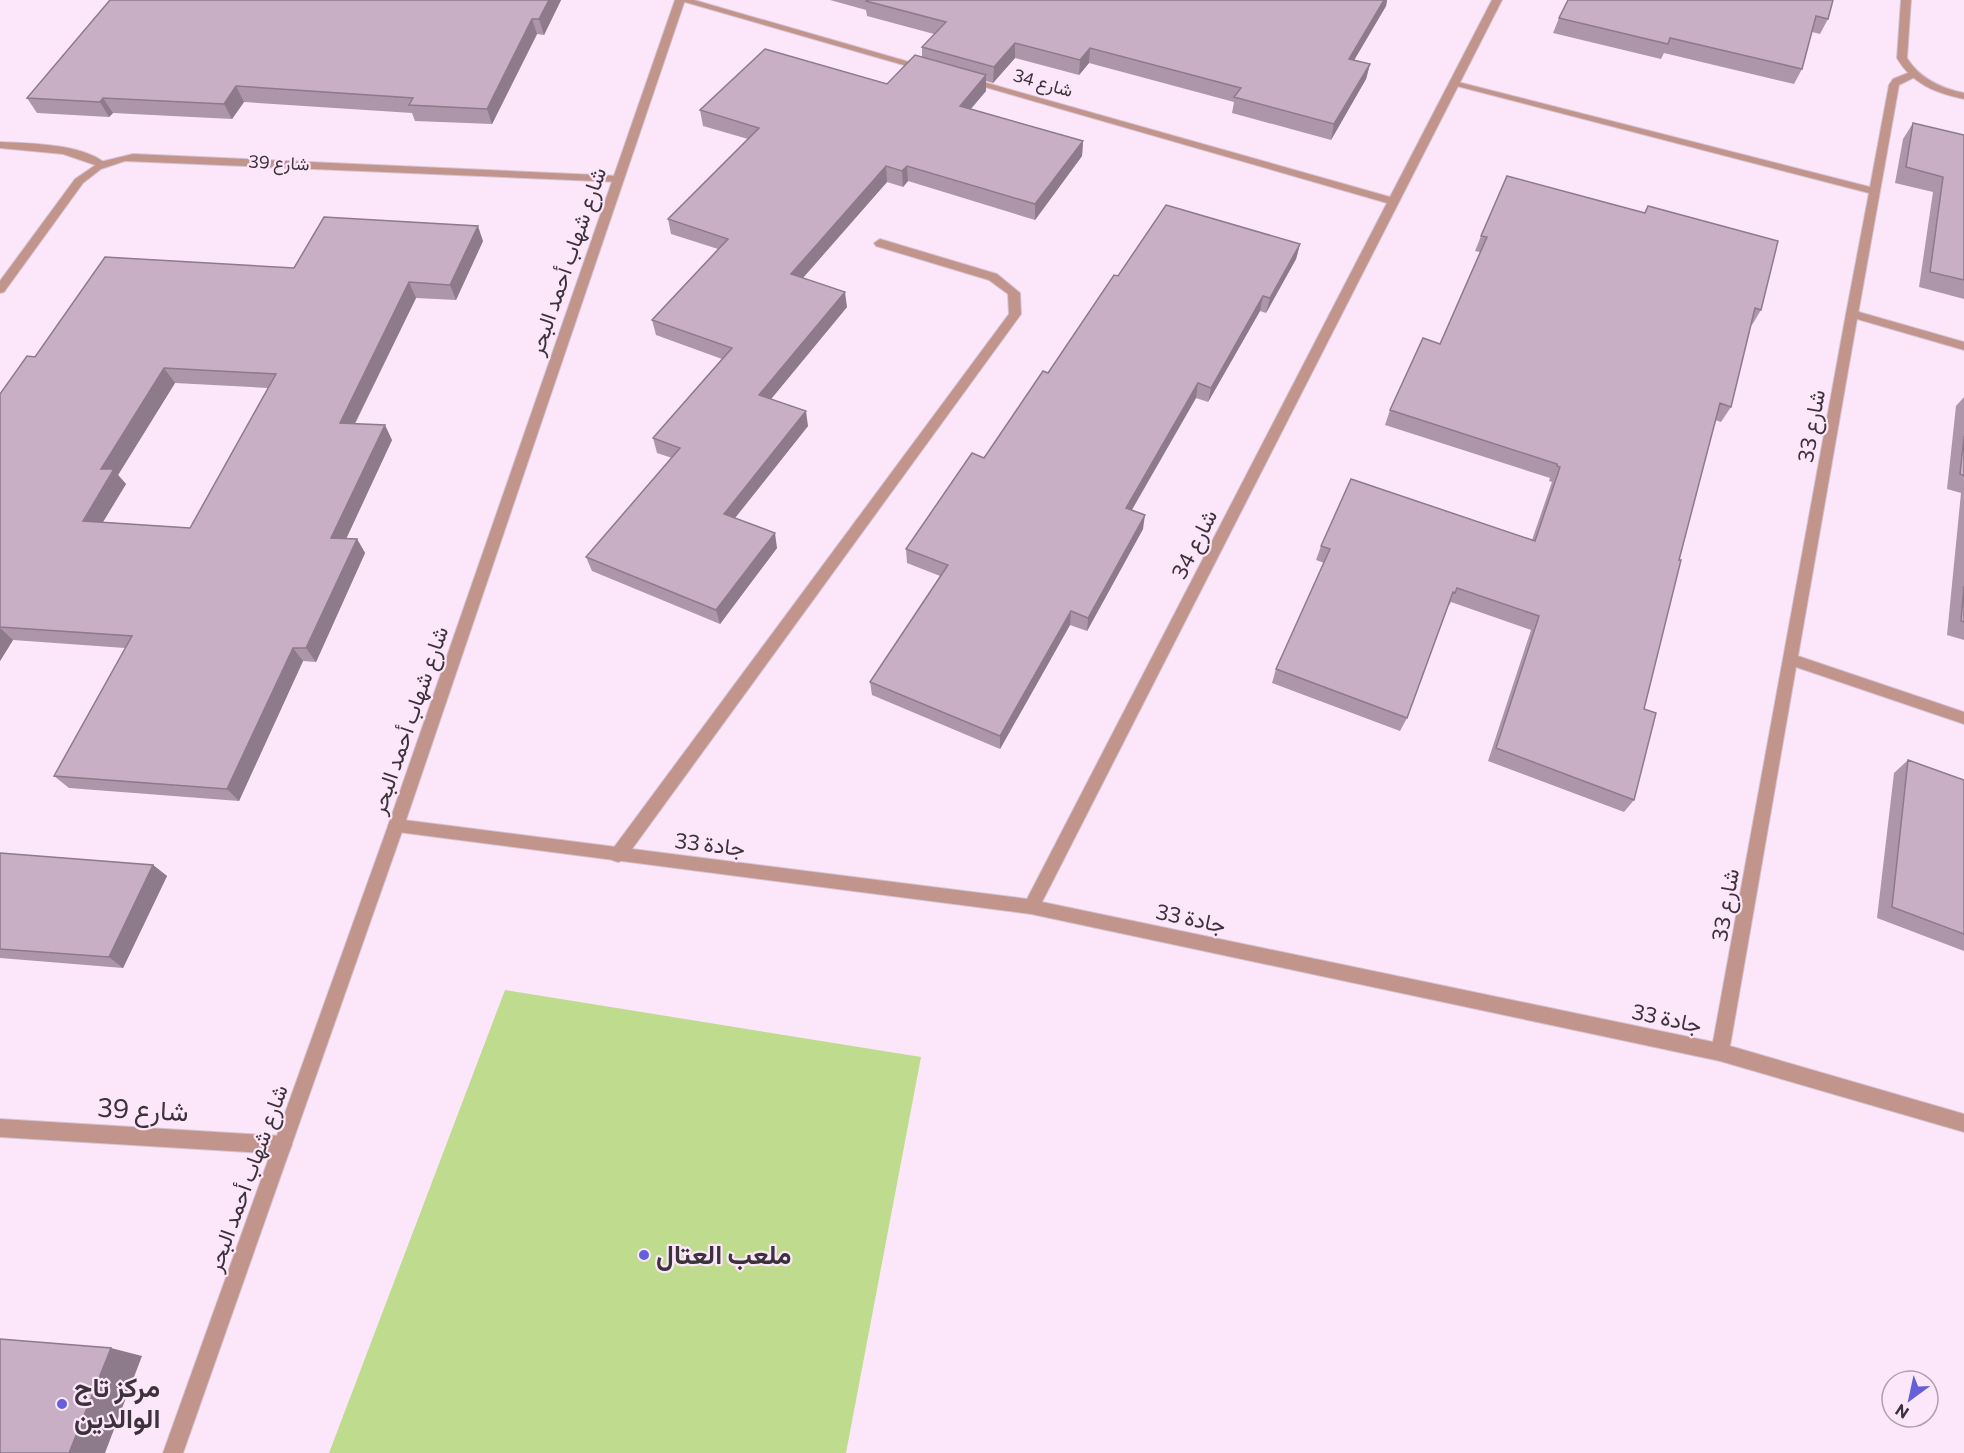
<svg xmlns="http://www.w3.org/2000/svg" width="1964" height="1453" viewBox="0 0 1964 1453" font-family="Commissioner,Vazirmatn,sans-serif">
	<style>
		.green { fill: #bfdb8e }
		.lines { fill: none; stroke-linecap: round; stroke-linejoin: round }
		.service-casing { stroke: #d6c3d4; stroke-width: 2 }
		.minor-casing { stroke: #d6c3d4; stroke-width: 2 }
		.tertiary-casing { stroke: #d6c3d4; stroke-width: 2 }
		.service { fill: #c1958c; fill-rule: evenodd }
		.minor { fill: #c1958c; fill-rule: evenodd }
		.tertiary { fill: #c1958c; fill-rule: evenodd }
		.wall { fill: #ad96aa; fill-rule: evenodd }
		.shaded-wall { fill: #8d7a8b }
		.building { fill: #c9afc6; stroke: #8d7a8b; stroke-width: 1.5; fill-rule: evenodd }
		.poi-dot { fill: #6460d9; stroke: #fce7fa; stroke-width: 2 }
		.labels { text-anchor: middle; stroke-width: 4.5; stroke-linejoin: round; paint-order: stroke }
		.far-street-label { font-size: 18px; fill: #3c323b; stroke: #fce7fa }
		.street-label { font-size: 22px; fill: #3c323b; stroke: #fce7fa }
		.near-street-label { font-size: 27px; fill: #3c323b; stroke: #fce7fa }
		.near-poi-label { font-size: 27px; font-weight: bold; fill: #3c323b; stroke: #fce7fa; text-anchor: start }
	</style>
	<rect width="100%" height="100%" fill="#fce7fa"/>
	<path class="green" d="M505,990L921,1057L846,1453H329Z"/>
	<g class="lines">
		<defs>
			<path id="service" d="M1913,71L1918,74L1917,76L1899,85L1858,314L1852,318L1846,314L1869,193L1449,84L1454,81L1870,187L1889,85L1893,79Z
				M0,142C29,143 84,144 106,164L101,167L63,154L0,148Z
				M880,239L997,274L1020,293L1021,314L624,860L618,862L612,860L610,855L612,850L1009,314L1008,294L989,280L876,246L874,243Z"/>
			<path id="minor" d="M678,0H694L930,68L921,70Z
				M1492,0H1502L1042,902L1713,1042L1846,314L1852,310L1964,342V350L1857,319L1798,656L1964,712V724L1796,667L1730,1046L1964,1114V1132L1720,1061L1031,914L390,831L388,826L390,821L396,819L1027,899L1387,203L964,81L973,79L1390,197Z
				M1901,0H1911L1907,58C1920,79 1941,88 1964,93V99C1936,93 1912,84 1897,58Z
				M133,154L619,176L624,179L619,182L125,161L101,169L83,183L4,292L0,293V281L75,179L100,162Z
				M0,1119L283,1136L289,1139L292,1145L289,1151L283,1154L0,1137Z"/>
			<path id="tertiary" d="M675,0H685L404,826L183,1453H163L388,826Z"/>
		</defs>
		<use href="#service" class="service-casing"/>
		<use href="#minor" class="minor-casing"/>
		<use href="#tertiary" class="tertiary-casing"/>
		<use href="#service" class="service"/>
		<use href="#minor" class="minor"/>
		<use href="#tertiary" class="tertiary"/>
	</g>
	<path class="wall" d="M110,0H561L544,35L537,34L492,124L415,121L412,113L244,102L232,119L113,113L109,117L37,113L27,98Z
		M830,0H1387L1386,6L1354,60L1370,64L1366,79L1331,140L1232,113L1234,102L1089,63L1079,75L1015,58L993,83L986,81V91L971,109L1083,141L1082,156L1035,220L908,181L903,187L887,182L803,278L847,307L771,399L808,426L735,518L777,548L720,624L592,571L586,557L672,458L657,453L653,438L722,359L656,335L652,320L718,249L671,234L668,219L748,139L703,126L700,110L887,84L922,57V47L934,34L867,16L866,10Z
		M1833,0L1828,19L1820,34L1812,32L1802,69L1794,84L1664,53L1661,59L1553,33L1559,18Z
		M1913,123L1964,135V299L1919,287L1933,192L1895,183L1903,139Z
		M1648,206L1761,310L1752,325L1750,324L1731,407L1721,422L1715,420L1679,560L1644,709L1634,800L1624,812L1488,761L1531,630L1451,602L1448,607L1407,718L1400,731L1272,683L1276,669L1324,563L1316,560L1321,546L1532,540L1552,482L1549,481L1550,478L1385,425L1390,410L1440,344L1480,252L1475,251L1481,236L1644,213Z
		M483,241L456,300L416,298L355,424L392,440L346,539H357L365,553L316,662L303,661L239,801L69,788L54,776L125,648L13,640L0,661V394L35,357L294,268ZM175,383L268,388L190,528L103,522L126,484L118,475Z
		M1300,244L1296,259L1266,313L1260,311L1208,402L1196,398L1132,510L1143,529L1087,631L1070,625L1000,749L872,695L870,682L940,576L907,563L906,549L984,458L1048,373L1118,276Z
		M1964,397V640L1947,635L1961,493L1947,489L1956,406Z
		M1908,760L1964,780V951L1877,918L1894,773Z
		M0,853L153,865L167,876L123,968L0,958Z"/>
	<path class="shaded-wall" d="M549,0H561L544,35L539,19Z
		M1384,0H1387L1386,6L1346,74L1349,59Z
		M532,19L537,34L492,124L487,109Z
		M1015,43V58L993,83L994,67Z
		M1090,48L1089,63L1079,75L1080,60Z
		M1370,64L1366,79L1331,140L1334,124Z
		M986,75V91L960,121V106Z
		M236,86L244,102L232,119L224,104Z
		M103,98L113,113L109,117L100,102Z
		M1083,141L1082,156L1035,220V204Z
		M886,166L887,182L793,289L791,274Z
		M907,166L908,181L903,187L902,171Z
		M478,226L483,241L456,300L450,285Z
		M1300,244L1296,259L1266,313L1270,298Z
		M409,282L416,298L348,437L340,423Z
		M845,292L847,307L762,410L759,395Z
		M1263,296L1260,311L1208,402L1211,388Z
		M164,368L175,383L118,475L126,484L95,535L83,521L101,469Z
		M1198,383L1196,398L1124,523L1126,508Z
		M806,411L808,426L727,528L724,514Z
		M385,425L392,440L340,552L331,538Z
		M1145,515L1143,529L1087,631L1088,618Z
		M775,533L777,548L720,624L716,610Z
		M357,539L365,553L316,662L306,648Z
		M1071,611L1070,625L1000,749V736Z
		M0,628L13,640L0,661Z
		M293,648L303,661L239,801L227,789Z
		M153,865L167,876L123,968L109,957Z
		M111,1348L142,1356L105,1453H69Z"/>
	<path class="building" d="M110,0H549L539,19H532L487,109L409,105L413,98L236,86L224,104L103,98L100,102L27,98Z
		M867,0H1384L1349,59L1370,64L1334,124L1234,97L1241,88L1090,48L1080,60L1015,43L994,67L922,47L946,22L866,1Z
		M1568,0H1833L1828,19L1816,16L1802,69L1670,38L1668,44L1559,18Z
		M765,49L887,84L915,55L986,75L960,106L1083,141L1035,204L907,166L902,171L886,166L791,274L845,292L759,395L806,411L724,514L775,533L716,610L586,557L680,448L653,438L732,348L652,320L728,239L668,219L759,128L700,110Z
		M1913,123L1964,135V280L1930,272L1943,177L1906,167Z
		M1507,176L1645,213L1648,206L1778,241L1761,310L1755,308L1731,407L1720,403L1679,560H1681L1644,709L1656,713L1634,800L1496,748L1539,616L1457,588L1455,593L1453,592L1407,718L1276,669L1330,549L1321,546L1351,479L1535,541L1560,467L1557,466V464L1390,410L1423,338L1440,344L1487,237L1481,236Z
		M1166,205L1300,244L1270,298L1263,296L1211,388L1198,383L1126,508L1145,515L1088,618L1071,611L1000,736L870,682L948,565L906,549L972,453L984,458L1043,371L1048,373L1114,275L1118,276Z
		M324,217L478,226L450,285L409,282L340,423L385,425L331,538L357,539L306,648H293L227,789L54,776L132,636L0,627V394L27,356L35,357L105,257L294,268ZM164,368L276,374L190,528L83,521L114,469H101Z
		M1964,436V476L1960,474Z
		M1964,586V622L1961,621Z
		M1908,760L1964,780V934L1892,907Z
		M0,853L153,865L109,957L0,949Z
		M0,1339L111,1348L69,1453H0Z"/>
	<g class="poi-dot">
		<circle cx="644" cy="1255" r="6"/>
		<circle cx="62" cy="1404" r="6"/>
	</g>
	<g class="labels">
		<g class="far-street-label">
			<text transform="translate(1043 83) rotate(16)" y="6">شارع 34</text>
			<text transform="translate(279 163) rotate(3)" y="6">شارع 39</text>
		</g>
		<g class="street-label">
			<text transform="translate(567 261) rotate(-71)" y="8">شارع شهاب أحمد البحر</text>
			<text transform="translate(1811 426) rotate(-80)" y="8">شارع 33</text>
			<text transform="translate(1194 544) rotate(-63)" y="8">شارع 34</text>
			<text transform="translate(409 720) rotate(-71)" y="8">شارع شهاب أحمد البحر</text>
			<text transform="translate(710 844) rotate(7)" y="8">جادة 33</text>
			<text transform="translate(1725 905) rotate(-80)" y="8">شارع 33</text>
			<text transform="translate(1191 918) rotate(12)" y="8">جادة 33</text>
			<text transform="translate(1667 1018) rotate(12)" y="8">جادة 33</text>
			<text transform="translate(247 1178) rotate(-70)" y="8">شارع شهاب أحمد البحر</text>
		</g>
		<g class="near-street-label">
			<text transform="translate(143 1110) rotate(3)" y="9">شارع 39</text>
		</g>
		<g class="near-poi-label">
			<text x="656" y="1264">ملعب العتال</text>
			<text x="74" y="1397">مركز تاج<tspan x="74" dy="31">الوالدين</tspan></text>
		</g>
	</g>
	<g transform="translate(1910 1399) rotate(213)"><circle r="28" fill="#fce7fa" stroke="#af9fae" stroke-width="1.5"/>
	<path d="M0-4.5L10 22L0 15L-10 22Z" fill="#6460d9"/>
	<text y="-9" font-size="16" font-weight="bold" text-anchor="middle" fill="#3c323b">N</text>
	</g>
</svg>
